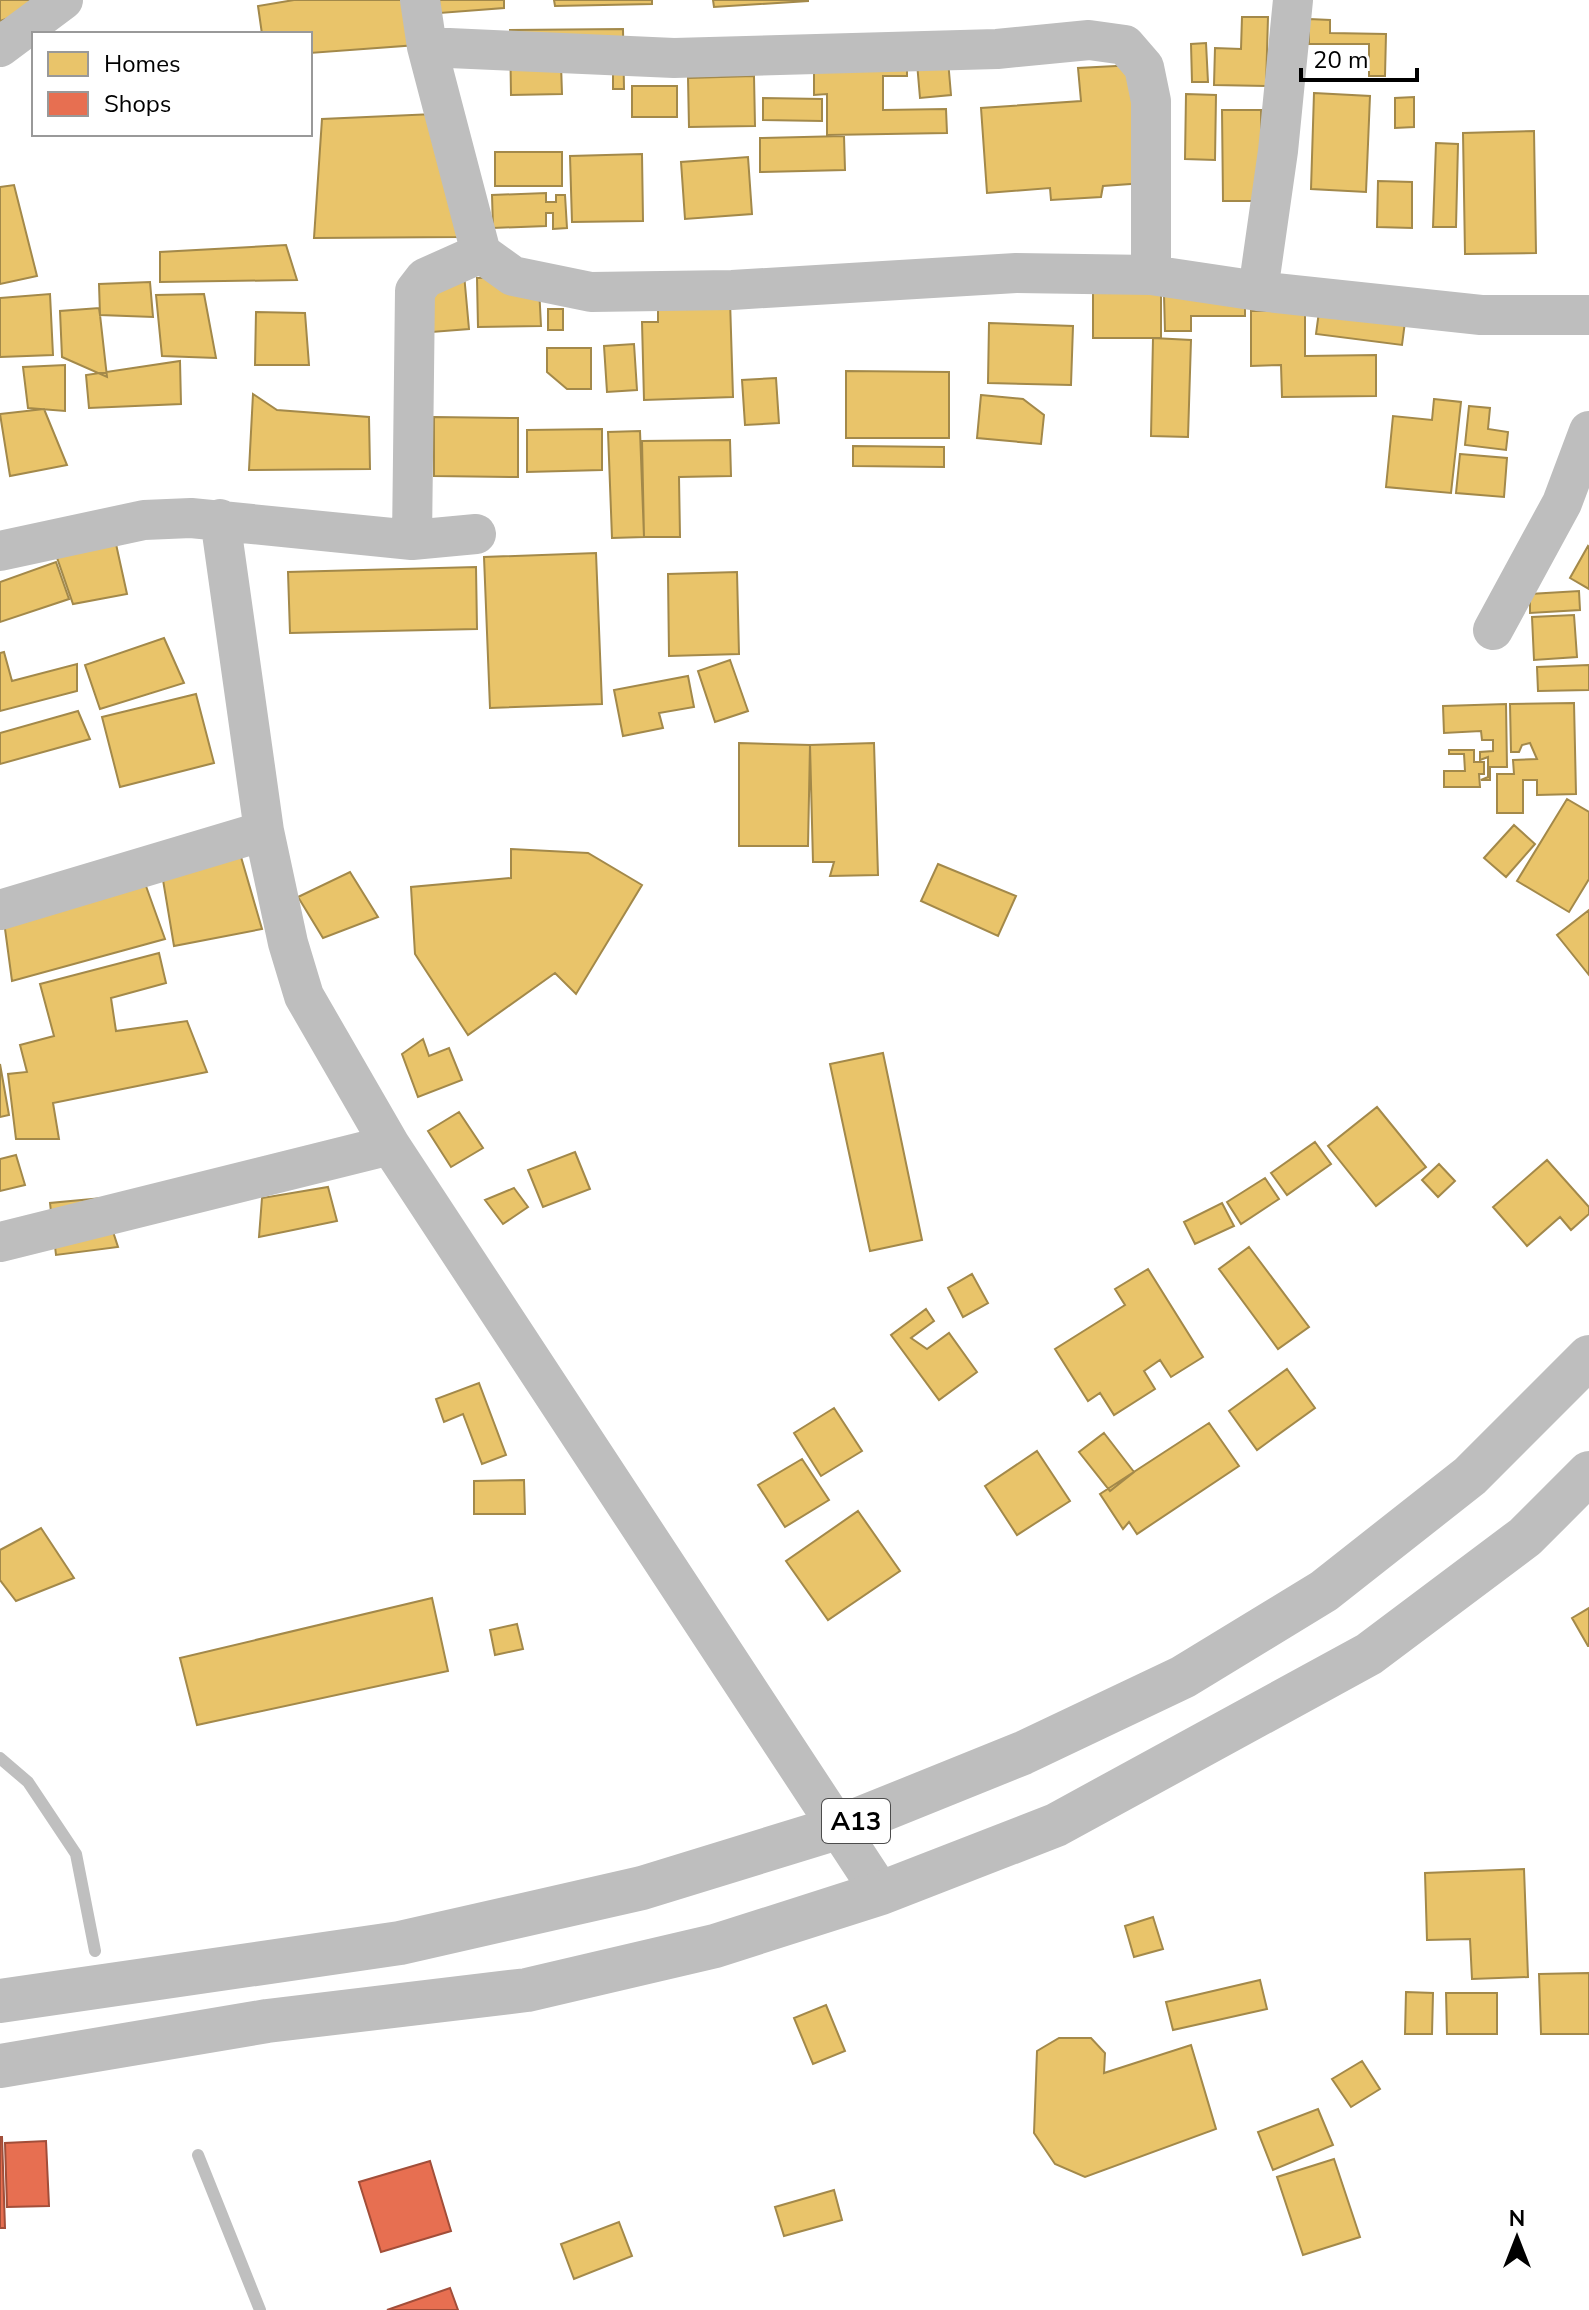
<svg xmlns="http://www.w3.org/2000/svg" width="1589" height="2310" viewBox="0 0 1589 2310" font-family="'Nunito Sans',sans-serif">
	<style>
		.homes { fill: #e9c46a; stroke: #a3894a; stroke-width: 2 }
		.shops { fill: #e76f51; stroke: #a24e39; stroke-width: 2 }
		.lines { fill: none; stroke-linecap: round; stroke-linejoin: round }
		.stream { stroke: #bfbfbf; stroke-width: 12 }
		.minor { stroke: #bebebe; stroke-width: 40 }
		.trunk { stroke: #bebebe; stroke-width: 44 }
		.labels { text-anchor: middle; stroke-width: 8; stroke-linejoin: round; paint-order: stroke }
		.shield { fill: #fff; stroke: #4c4c4c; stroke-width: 2 }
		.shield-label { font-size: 26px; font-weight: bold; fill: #000 }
	</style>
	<rect width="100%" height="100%" fill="#fff"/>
	<path class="homes" d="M0,0H37L39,7L0,21Z
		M294,0H407L417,45L310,53V34H262L258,6Z
		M439,0H504V8L440,13Z
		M554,0H652V4L555,6Z
		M713,0H808V1L714,7Z
		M1242,17H1268L1266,86L1214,85L1215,48L1241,49Z
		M1309,19L1330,20V33L1386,34L1385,76H1369V44H1309Z
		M623,29L624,89H613V63L561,64L562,94L511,95L510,30Z
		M1206,43L1208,82H1192L1191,44Z
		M907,58V76H883V110L946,109L947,133L827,135V94L814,95V59Z
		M948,60L951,95L920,98L917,63Z
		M1135,65L1144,183L1103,186L1101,197L1051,200L1050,188L987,193L981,108L1081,101L1078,68Z
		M754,76L755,126L689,127L688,78Z
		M632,86H677V117H632Z
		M1314,93L1370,96L1366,192L1311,189Z
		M1186,94L1216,95L1215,160L1185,159Z
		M1414,97V127L1395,128V98Z
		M763,98L822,99V121L763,120Z
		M1222,110H1261L1262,201H1223Z
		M434,114L461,237L314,238L322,119Z
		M1534,131L1536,253L1465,254L1463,133Z
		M844,136L845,170L760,172V138Z
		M1436,143L1458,144L1456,227H1433Z
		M495,152H562V186H495Z
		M642,154L643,221L572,222L570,156Z
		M748,157L752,214L685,219L681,162Z
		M1378,181L1412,182V228L1377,227Z
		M14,185L37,276L0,284V187Z
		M546,193V202H556V195H565L567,228L553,229V213H546V226L493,228L492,195Z
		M286,245L297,280L160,282V252Z
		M464,274L469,329L432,332L428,276Z
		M500,277L539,287L541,326L478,327L477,278Z
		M150,282L153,317L100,315L99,284Z
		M1093,288H1161V338H1093Z
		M50,294L53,355L0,357V298Z
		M204,294L216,358L162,356L156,295Z
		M1164,295H1245V316H1191V331H1165Z
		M730,300L733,397L644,400L642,322H658V302Z
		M1320,304L1406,314L1402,345L1316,334Z
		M99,308L100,315L107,377L62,357L60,311Z
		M548,309H563V330H548Z
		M1251,311H1305V356L1376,355V396L1282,397L1281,365L1251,366Z
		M256,312L305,313L309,365H255Z
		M989,323L1073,326L1071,385L988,383Z
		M1153,338L1191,340L1188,437L1151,436Z
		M634,344L637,390L607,392L604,346Z
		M547,348H591V389H567L547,372Z
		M180,361L181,404L89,408L86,375Z
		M65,365V411L28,408L23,367Z
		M846,371L949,372V438H846Z
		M776,378L779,423L745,425L742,380Z
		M253,394L277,410L369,417L370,469L249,470Z
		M981,395L1023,399L1044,415L1041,444L977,438Z
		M1434,399L1461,402L1451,493L1386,487L1393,416L1432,420Z
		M1469,406L1490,408L1488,429L1508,432L1506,450L1465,445Z
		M44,409L67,465L10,476L0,414Z
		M434,417L518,418V477L434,476Z
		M602,429V470L527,472V430Z
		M640,431L644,537L612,538L608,432Z
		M730,440L731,476L679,477L680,537H644L642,441Z
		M853,446L944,447V467L853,466Z
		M1460,454L1507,458L1504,497L1456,493Z
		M114,535L127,594L73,604L54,549Z
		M1588,546L1589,547V589L1570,578Z
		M596,553L602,704L490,708L484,557Z
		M56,562L69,599L0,622V582Z
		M476,567L477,629L290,633L288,572Z
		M737,572L739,654L669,656L668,574Z
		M1579,591L1580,610L1530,613V594Z
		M1574,615L1577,657L1534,660L1532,617Z
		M164,638L184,683L100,709L85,665Z
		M4,652L12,681L77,664V691L0,711V653Z
		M730,660L748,711L715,722L698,671Z
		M1589,665V690L1538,691L1537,667Z
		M688,676L694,707L659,713L663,728L623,736L614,690Z
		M196,694L214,763L120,787L102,717Z
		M1574,703L1576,794L1537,795V780H1523V813H1497V774H1514L1513,760L1537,759L1530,743L1522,745L1519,752H1511L1510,704Z
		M1506,704L1507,767H1490V780H1481L1488,777V757L1480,760V752L1493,751V740H1482L1481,731L1444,733L1443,706Z
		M78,711L90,739L0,764V733Z
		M739,743L810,745L808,846H739Z
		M874,743L878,875L830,876L834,862H813L810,745Z
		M1449,750H1474V762H1484V774H1479L1480,787H1444V771H1465L1464,754H1449Z
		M1567,799L1589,812V879L1569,912L1517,881Z
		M1514,825L1535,844L1506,877L1484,858Z
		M511,849L588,853L642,885L576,994L555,973L468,1035L415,954L411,887L511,878Z
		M239,850L262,929L174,946L162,874Z
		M938,864L1016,896L998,936L921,901Z
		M350,872L378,917L323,938L298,897Z
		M142,875L165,939L12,981L3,914Z
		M1589,910V975L1557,935Z
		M159,953L166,983L111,998L116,1031L187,1021L207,1072L53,1103L59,1139H16L8,1074L27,1072L20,1045L54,1036L40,984Z
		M423,1039L429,1056L449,1048L462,1080L418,1097L402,1054Z
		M883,1053L922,1240L870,1251L830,1064Z
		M0,1064L9,1115L0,1117Z
		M1377,1107L1426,1167L1376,1206L1328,1146Z
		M459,1112L483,1148L451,1167L428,1131Z
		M1315,1142L1331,1164L1287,1195L1271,1173Z
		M575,1152L590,1189L543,1207L528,1170Z
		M16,1155L25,1185L0,1191V1159Z
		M1547,1160L1589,1207V1214L1571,1230L1560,1217L1527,1246L1493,1207Z
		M1439,1164L1455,1181L1438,1197L1422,1180Z
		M1265,1178L1279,1199L1241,1224L1227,1202Z
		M328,1187L337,1221L259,1237L262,1198Z
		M514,1188L528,1207L503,1224L485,1200Z
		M102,1198L118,1247L56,1255L50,1203Z
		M1222,1203L1234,1226L1195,1244L1184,1222Z
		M1249,1247L1309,1327L1278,1349L1219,1269Z
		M1148,1269L1203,1357L1171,1377L1160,1360L1144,1371L1155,1389L1114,1415L1100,1393L1088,1401L1055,1349L1125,1305L1115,1289Z
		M972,1274L988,1303L963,1317L948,1288Z
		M926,1309L934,1321L911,1338L927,1349L949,1333L977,1372L939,1400L891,1335Z
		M1287,1369L1315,1408L1257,1450L1229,1411Z
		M479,1383L506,1455L482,1464L463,1414L444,1422L436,1399Z
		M834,1408L862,1451L821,1476L794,1433Z
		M1209,1423L1239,1466L1137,1534L1129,1522L1123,1529L1100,1494Z
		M1104,1433L1134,1472L1110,1491L1079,1452Z
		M1037,1451L1070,1501L1017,1535L985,1486Z
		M802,1459L829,1500L785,1527L758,1485Z
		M524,1480L525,1514H474V1481Z
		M858,1511L900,1571L828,1620L786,1561Z
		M41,1528L74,1578L16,1601L0,1580V1550Z
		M432,1598L448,1671L197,1725L180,1658Z
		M1589,1608V1646H1588L1572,1618Z
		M517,1624L523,1649L495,1655L490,1630Z
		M1524,1869L1528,1977L1472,1979L1470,1939L1427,1940L1425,1873Z
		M1153,1917L1163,1949L1134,1957L1125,1926Z
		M1589,1973V2034H1541L1539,1974Z
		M1260,1980L1267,2009L1173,2030L1166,2002Z
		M1406,1992L1433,1993L1432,2034H1405Z
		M1446,1993H1497V2034H1447Z
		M826,2005L845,2051L813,2064L794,2018Z
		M1059,2038H1091L1105,2053L1104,2073L1191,2045L1216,2129L1085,2177L1055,2164L1034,2133L1037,2051Z
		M1362,2061L1380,2089L1351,2107L1332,2079Z
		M1318,2109L1333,2145L1273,2170L1258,2132Z
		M1334,2159L1360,2237L1303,2255L1277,2177Z
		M834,2190L842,2220L784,2236L775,2207Z
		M619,2222L632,2256L574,2279L561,2244Z"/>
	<path class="shops" d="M0,2137H2L5,2228H0Z
		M46,2141L49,2206L7,2207L5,2143Z
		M430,2161L451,2231L381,2252L359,2182Z
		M450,2288L458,2310H387Z"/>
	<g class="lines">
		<path class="stream" d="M0,1758L28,1782L76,1854L95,1951
			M198,2155L260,2310"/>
		<path class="minor" d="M420,0L427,47L481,253L513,276L591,292L732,290L1016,273L1151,275L1258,291L1481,315H1589
			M0,47L63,0
			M427,47L674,58L997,49L1089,40L1125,45L1144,67L1151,101V275
			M1258,291L1278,151L1293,0
			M220,519L264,831L288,943L304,996L390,1145L881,1893
			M412,540L415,291L425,278L481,253
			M0,551L144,520L191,518L412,540L476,534
			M1493,630L1562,503L1589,431
			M0,910L264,831
			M0,1242L390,1145"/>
		<path class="trunk" d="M0,2001L400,1943L642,1888L837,1828L1023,1753L1183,1677L1324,1591L1470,1476L1589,1357
			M0,2066L267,2021L527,1990L715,1946L881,1893L1056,1825L1369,1654L1525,1537L1589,1473"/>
	</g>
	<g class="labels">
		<rect class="shield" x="822" y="1799" width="68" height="44" rx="6"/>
		<g class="shield-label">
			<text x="856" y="1830">A13</text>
		</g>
	</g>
	<rect x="32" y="32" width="280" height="104" fill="#ffffff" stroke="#999999" stroke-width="2"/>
	<rect x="48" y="52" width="40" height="24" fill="#e9c46a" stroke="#999999" stroke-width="2"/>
	<text x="104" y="72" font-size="24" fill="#000000">Homes</text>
	<rect x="48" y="92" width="40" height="24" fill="#e76f51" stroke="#999999" stroke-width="2"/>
	<text x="104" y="112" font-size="24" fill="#000000">Shops</text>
	<g transform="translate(1517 2238)" stroke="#ffffff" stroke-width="6" paint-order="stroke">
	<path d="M0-6L14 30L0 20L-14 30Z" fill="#000000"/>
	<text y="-12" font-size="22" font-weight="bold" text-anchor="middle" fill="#000000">N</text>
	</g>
	<path d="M1301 68v12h116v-12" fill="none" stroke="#000000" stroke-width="4"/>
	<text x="1313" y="68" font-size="24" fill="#000000" stroke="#ffffff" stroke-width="6" paint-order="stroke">20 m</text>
</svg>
